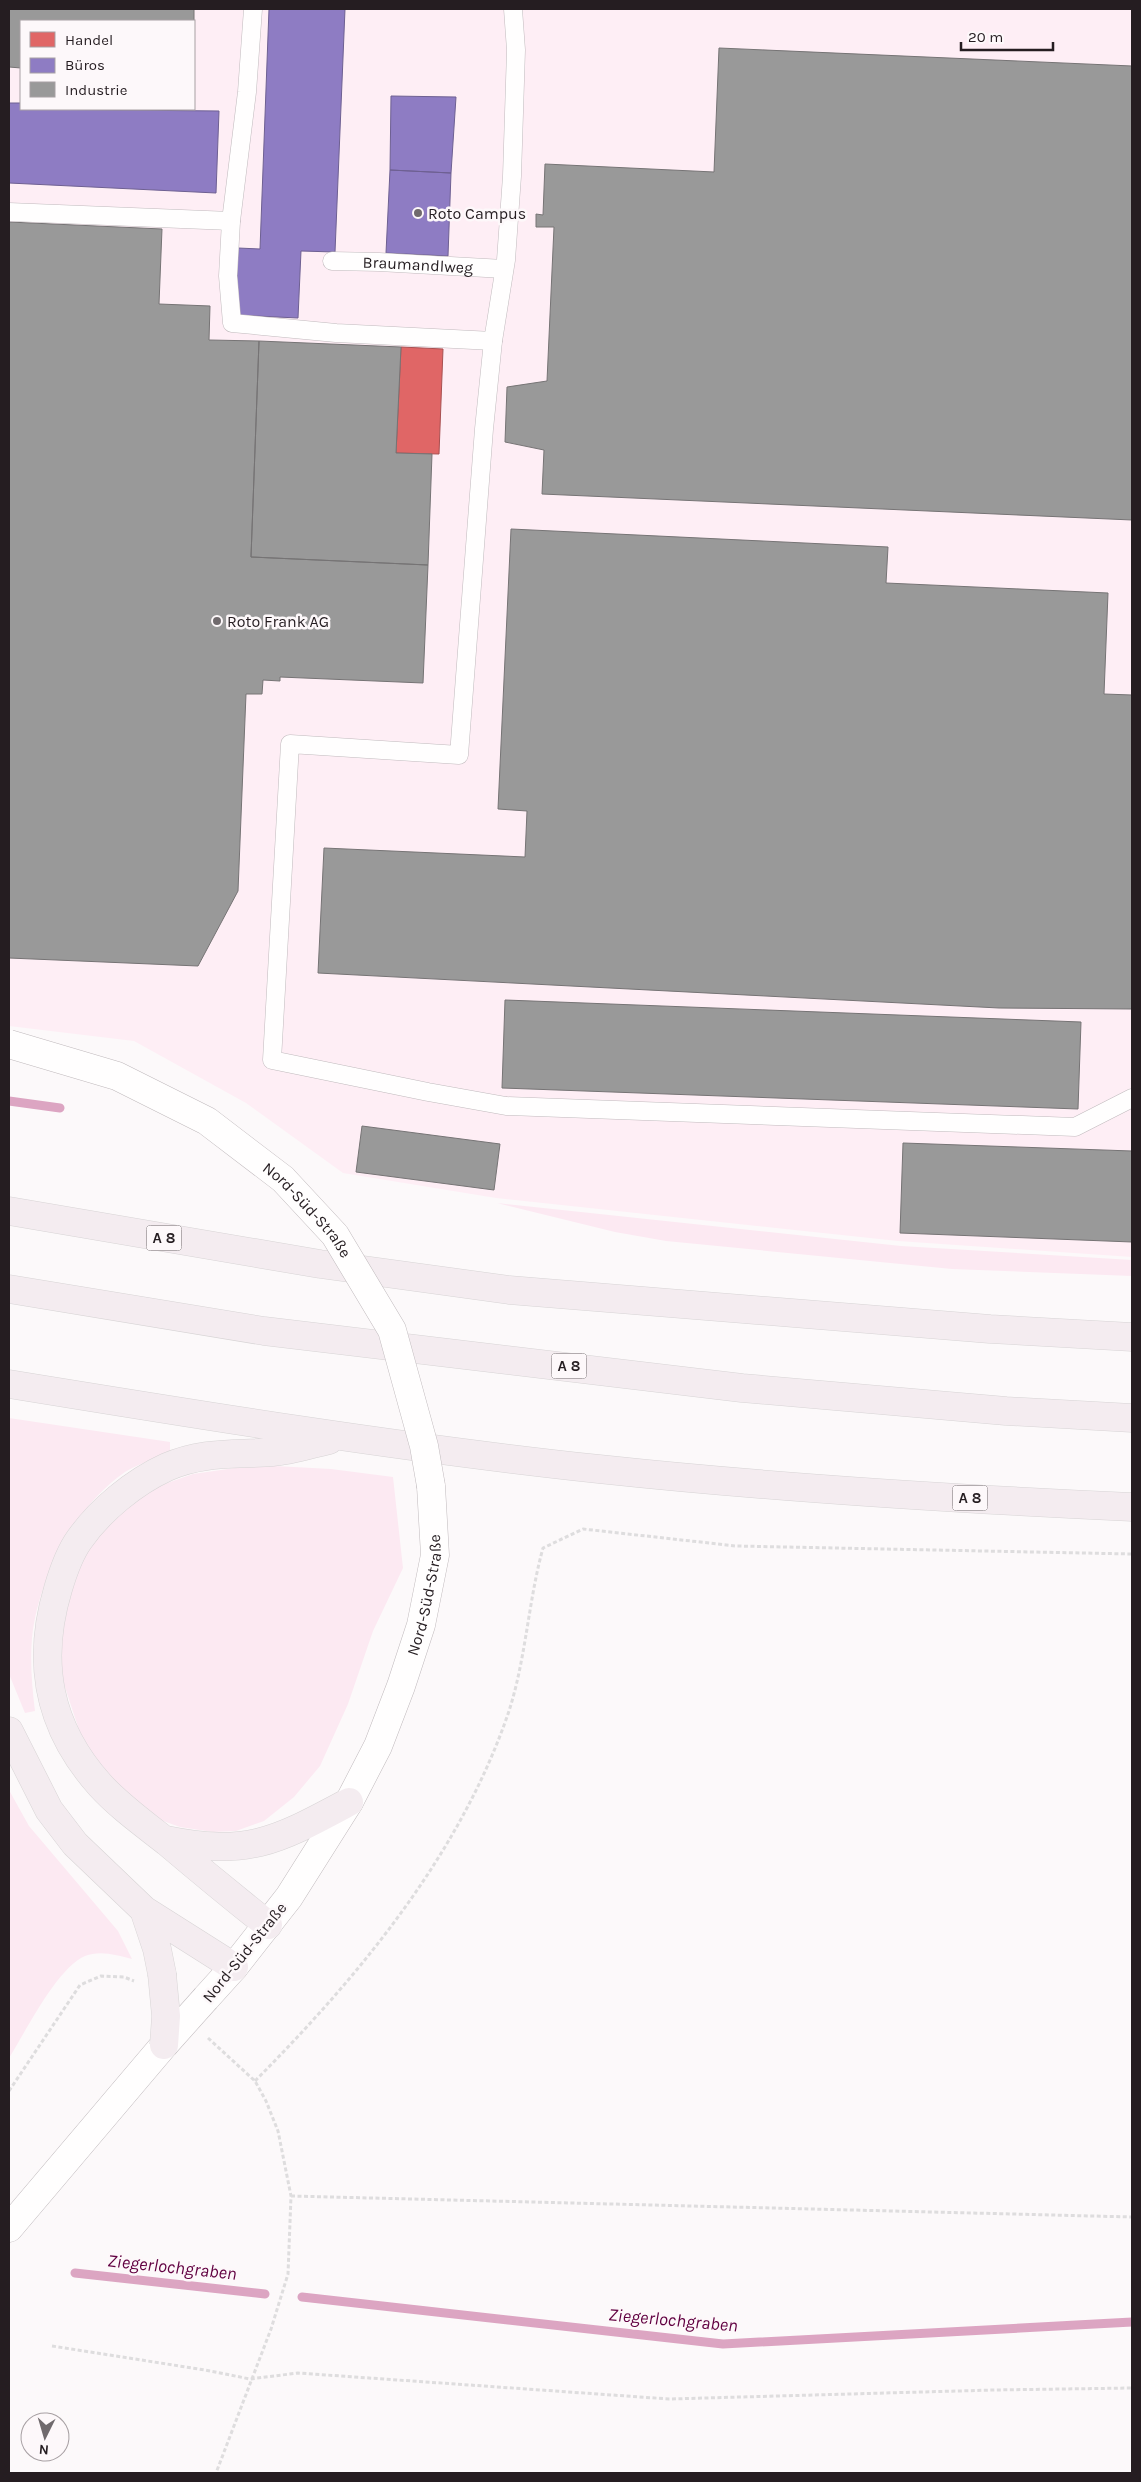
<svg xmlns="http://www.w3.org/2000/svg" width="1141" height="2482" viewBox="0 0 1141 2482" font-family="Karla,sans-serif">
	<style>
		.built { fill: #feeef5; fill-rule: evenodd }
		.green { fill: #fce9f2 }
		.shops { fill: #e06666; stroke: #a85051 }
		.offices { fill: #8e7cc3; stroke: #6e6092 }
		.industry { fill: #999; stroke: #767475 }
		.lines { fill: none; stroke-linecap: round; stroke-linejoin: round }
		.stream { stroke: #dca5c2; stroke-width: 9 }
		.service-casing { stroke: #c0babd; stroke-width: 19 }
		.secondary-casing { stroke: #c0babd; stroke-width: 29 }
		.motorway-casing { stroke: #d7d4d5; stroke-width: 29 }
		.path { stroke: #deddde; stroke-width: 3; stroke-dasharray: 4 2.5; stroke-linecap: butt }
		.service { stroke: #fffefe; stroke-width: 18 }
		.secondary { stroke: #fffefe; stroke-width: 28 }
		.motorway { stroke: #f4ecf0; stroke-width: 28 }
		.secondary-bridge-casing { stroke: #c0babd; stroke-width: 29; stroke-linecap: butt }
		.motorway-bridge-casing { stroke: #d7d4d5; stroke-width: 29; stroke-linecap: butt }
		.secondary-bridge { stroke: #fffefe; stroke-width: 28 }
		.motorway-bridge { stroke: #f4ecf0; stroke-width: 28 }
		.poi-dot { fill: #706a6d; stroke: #fdf8fa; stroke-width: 2 }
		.labels { text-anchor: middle; stroke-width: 5; stroke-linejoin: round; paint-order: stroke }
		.shield { fill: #fdf8fa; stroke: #665f62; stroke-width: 1 }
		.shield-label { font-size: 15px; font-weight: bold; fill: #251d21 }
		.poi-label { font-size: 16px; fill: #251d21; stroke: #fdf8fa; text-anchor: start }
		.street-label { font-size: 16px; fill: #251d21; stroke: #fdf8fa }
		.water-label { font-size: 18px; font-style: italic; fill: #610041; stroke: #fdf8fa }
	</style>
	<rect width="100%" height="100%" fill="#fcf9fa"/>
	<path class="built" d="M9,9H1132V1257L898,1241L496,1198L343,1173L246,1103L134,1041L9,1026ZM21,21H194V109H21Z"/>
	<path class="green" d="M497,1203L901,1246L1132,1260V1276L952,1269L666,1241L615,1232Z
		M9,1418L170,1442V1451C156,1458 139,1464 125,1472C75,1506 38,1579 32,1638C30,1662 32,1687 35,1711L25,1713L9,1674Z
		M256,1465L331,1469L393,1477L403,1568L373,1631L348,1704L320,1766L294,1797L264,1821L236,1831L213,1832L180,1827L155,1818L124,1791L100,1765L81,1736L61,1675L59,1636L80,1564L98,1535L128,1503L156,1487L193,1474Z
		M9,1790L29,1826L118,1931L132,1959C117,1955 100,1950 85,1956C57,1968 26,2031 9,2058Z"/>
	<path class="shops" d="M401,347L443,349L439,454L396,453Z"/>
	<path class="offices" d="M269,9H345L335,252L301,251L298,318L235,315L238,248L260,249Z
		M391,96L456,97L451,173L390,170Z
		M9,103H21V109L219,111L216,193L9,183Z
		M390,170L451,173L448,256L386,253Z"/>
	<path class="industry" d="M9,9H194V21H21V68L9,67Z
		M719,48L1132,66V520L542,494L544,450L505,442L507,387L547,381L554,227H536V214L543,215L545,164L714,172Z
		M9,222L162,229L159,304L210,306L209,340L259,341L251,557L428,565L423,683L280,677V681L263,680L262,694H246L238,891L198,966L9,958Z
		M259,341L401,347L396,453L432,454L428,565L251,557Z
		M511,529L888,547L886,583L1108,593L1104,694L1132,695V1009L999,1008L318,973L324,848L525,857L527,811L498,809Z
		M505,1000L1081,1022L1078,1109L502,1088Z
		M362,1126L500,1144L494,1190L356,1172Z
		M903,1143L1132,1151V1242L900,1233Z"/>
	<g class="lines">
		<path class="stream" d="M9,1101L60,1108
			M75,2273L265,2294
			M302,2297L723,2344L1132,2322"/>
		<defs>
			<g id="service">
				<path d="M253,9L247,92L231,221L228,276L232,323L336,333L493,341"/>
				<path d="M513,9L516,50L512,176L506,260L493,341L484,429L459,755L290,744L272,1060L428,1092L506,1106L1075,1127L1132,1098"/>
				<path d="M9,212L231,221"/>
				<path id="s1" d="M332,261L379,262L504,269"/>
			</g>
			<g id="secondary">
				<path id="s2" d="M206,1998L234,1967L289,1897L349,1802L378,1746L401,1686L421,1625L435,1555L431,1486"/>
				<path d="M9,2228L164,2045"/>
			</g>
			<path id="motorway" d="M9,1211L320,1264L509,1290L990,1329L1132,1337
				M9,1289L264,1331L742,1388L1006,1411L1132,1418
				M9,1384C205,1416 402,1448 599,1469C776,1488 955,1499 1132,1507
				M9,1731L49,1810L75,1844L144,1910L234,1967
				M166,1840C249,1857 278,1840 349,1802
				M144,1910L157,1949L162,1974
				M268,1925C234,1898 200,1870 167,1842C144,1824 119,1806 100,1785C48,1727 36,1662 58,1589C63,1572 69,1554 79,1540C100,1510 134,1482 167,1467C203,1451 235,1455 273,1452C291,1451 311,1444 329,1440"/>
		</defs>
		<use href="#service" class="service-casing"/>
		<use href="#secondary" class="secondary-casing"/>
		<use href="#motorway" class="motorway-casing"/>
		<path class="path" d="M208,2038L255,2081L266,2101L278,2131L291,2196L288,2274L271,2329L216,2473
			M255,2081C359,1976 459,1856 508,1714C526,1660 528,1602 543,1548L583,1529L736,1546L1132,1554
			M9,2091L80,1985L101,1976L124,1977L134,1981
			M291,2196L1132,2217
			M52,2346L205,2370L250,2379L298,2373L669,2399L994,2390L1132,2388"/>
		<use href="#service" class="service"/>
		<use href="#secondary" class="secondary"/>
		<use href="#motorway" class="motorway"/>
		<defs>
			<g id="secondary-bridge">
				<path id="s3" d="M9,1044L117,1076L207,1121L283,1179L335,1235L392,1330L424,1446L431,1486"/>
				<path d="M164,2045L206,1998"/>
			</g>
			<path id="motorway-bridge" d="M162,1974L166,2016L164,2045"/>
		</defs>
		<use href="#secondary-bridge" class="secondary-bridge-casing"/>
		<use href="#motorway-bridge" class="motorway-bridge-casing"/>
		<use href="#secondary-bridge" class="secondary-bridge"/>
		<use href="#motorway-bridge" class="motorway-bridge"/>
	</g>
	<g class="poi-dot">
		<circle cx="418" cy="213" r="5"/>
		<circle cx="217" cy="621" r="5"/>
	</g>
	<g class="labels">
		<g class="shield">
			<rect x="146.5" y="1225.5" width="35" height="25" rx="4"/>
			<rect x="551.5" y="1353.5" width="35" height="25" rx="4"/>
			<rect x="952.5" y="1485.5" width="35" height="25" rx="4"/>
		</g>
		<g class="shield-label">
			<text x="164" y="1243">A 8</text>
			<text x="569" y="1371">A 8</text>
			<text x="970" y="1503">A 8</text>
		</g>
		<g class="poi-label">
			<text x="428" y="219">Roto Campus</text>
			<text x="227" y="627">Roto Frank AG</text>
		</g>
		<g class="street-label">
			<text dy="6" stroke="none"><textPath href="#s1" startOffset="86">Braumandlweg</textPath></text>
			<text dy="6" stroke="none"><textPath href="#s3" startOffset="348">Nord-Süd-Straße</textPath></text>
			<text dy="6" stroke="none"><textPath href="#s2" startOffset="465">Nord-Süd-Straße</textPath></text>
			<text transform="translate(244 1952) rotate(-51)" y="6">Nord-Süd-Straße</text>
		</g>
		<g class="water-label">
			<text transform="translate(172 2267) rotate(6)" y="6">Ziegerlochgraben</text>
			<text transform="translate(673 2320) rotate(5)" y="6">Ziegerlochgraben</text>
		</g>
	</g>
	<rect width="1141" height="2482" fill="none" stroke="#251d21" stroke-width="20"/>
	<rect x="20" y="20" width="175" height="90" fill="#fdf8fa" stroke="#a7a0a3"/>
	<rect x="30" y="32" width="25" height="15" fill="#e06666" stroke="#a7a0a3"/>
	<text x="65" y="45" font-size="15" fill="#251d21">Handel</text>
	<rect x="30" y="58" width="25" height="15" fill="#8e7cc3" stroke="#a7a0a3"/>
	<text x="65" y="70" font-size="15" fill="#251d21">Büros</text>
	<rect x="30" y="82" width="25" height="15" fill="#999999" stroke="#a7a0a3"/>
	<text x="65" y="95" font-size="15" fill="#251d21">Industrie</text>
	<g transform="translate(45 2437) rotate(185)"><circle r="24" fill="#fdf8fa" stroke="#a7a0a3"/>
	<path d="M0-4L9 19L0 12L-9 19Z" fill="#706a6d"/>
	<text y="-8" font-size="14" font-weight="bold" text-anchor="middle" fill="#251d21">N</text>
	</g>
	<path d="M961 42v8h92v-8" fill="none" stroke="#251d21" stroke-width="2.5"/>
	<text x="968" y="42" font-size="15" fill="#251d21" stroke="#fdf8fa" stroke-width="4" paint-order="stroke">20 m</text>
</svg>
